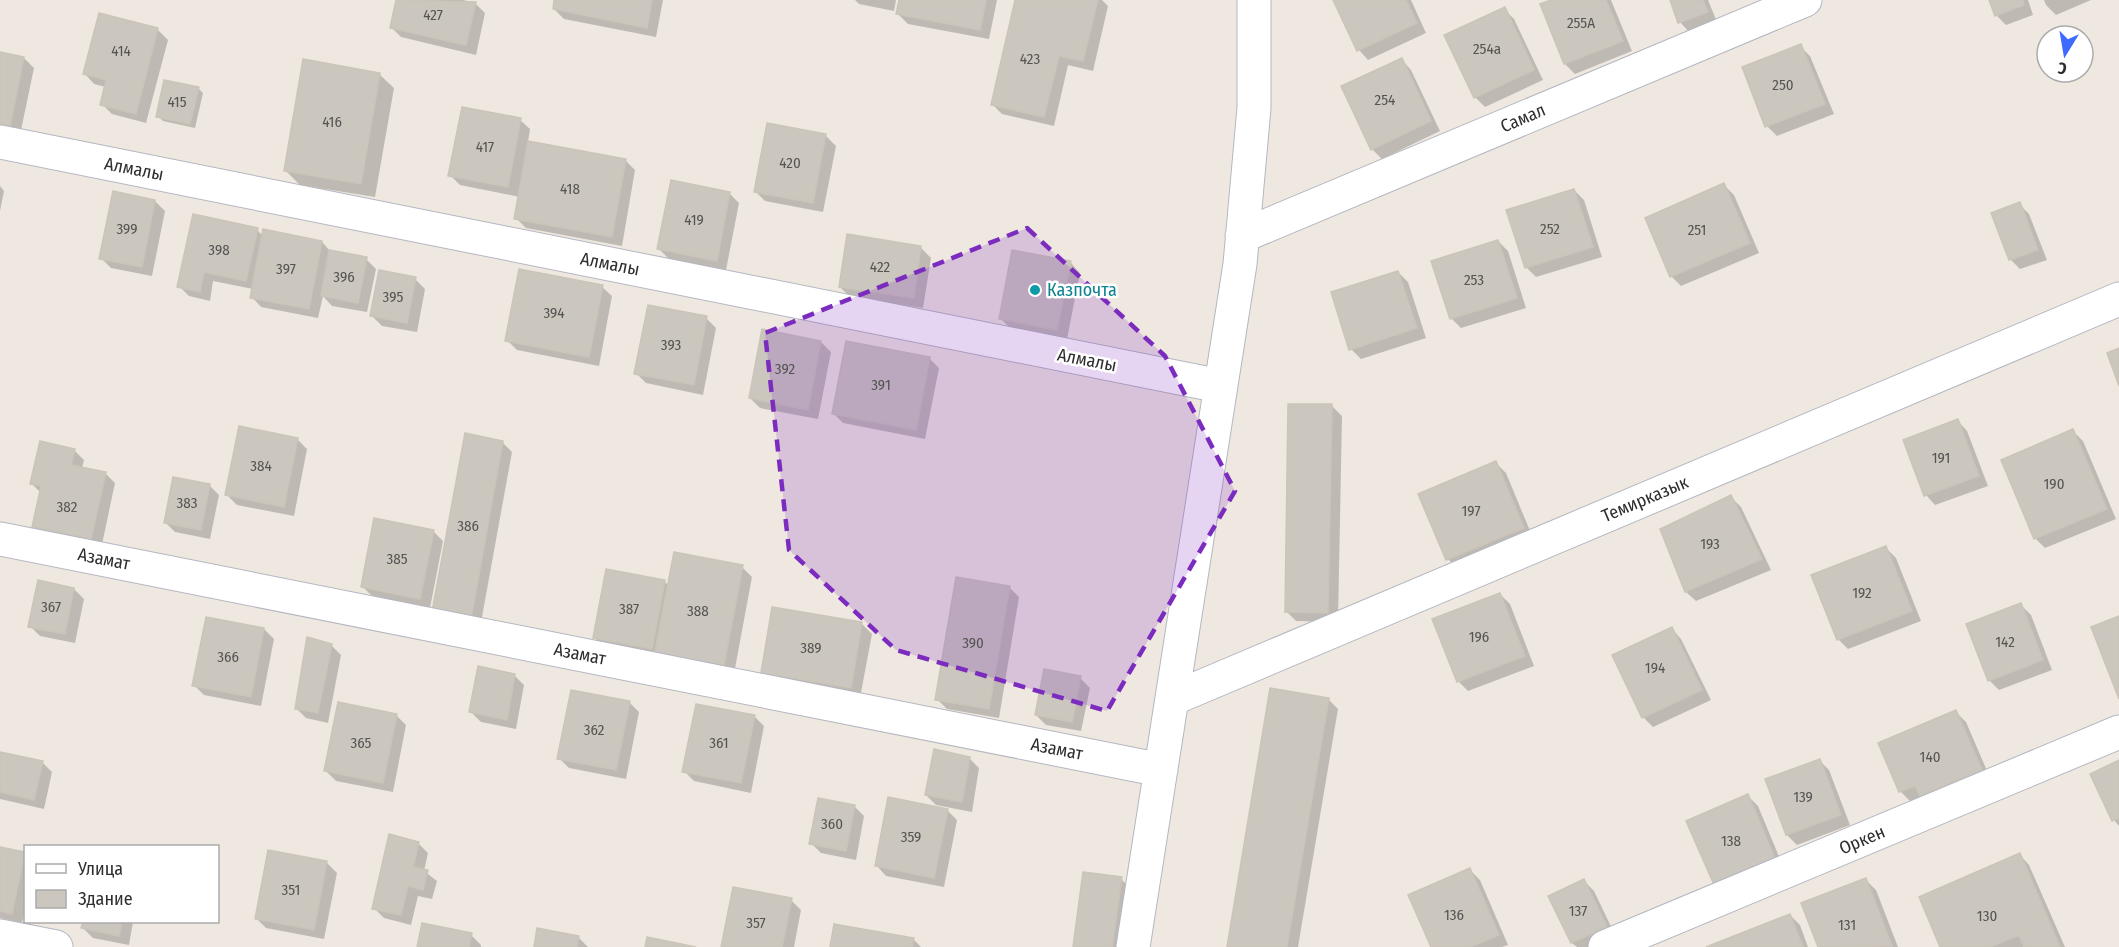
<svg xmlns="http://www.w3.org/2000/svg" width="2119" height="947" viewBox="0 0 2119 947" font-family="'Fira Sans Condensed',sans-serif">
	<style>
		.shadow { fill: #0003 }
		.building { fill: #cbc6be; stroke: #cbc4b9; stroke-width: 1.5 }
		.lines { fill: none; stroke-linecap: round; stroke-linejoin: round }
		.minor-casing { stroke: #b4b7c1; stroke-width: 35 }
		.minor { stroke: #fff; stroke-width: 33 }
		.marked { fill: #7b2cbf; fill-opacity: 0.2; stroke: #7b2cbf; stroke-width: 4.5; stroke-dasharray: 12 8; stroke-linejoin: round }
		.culture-dot { fill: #0f9aa8; stroke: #fff; stroke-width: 2 }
		.labels { text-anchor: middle; stroke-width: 5; stroke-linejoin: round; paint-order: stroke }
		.number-label { font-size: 15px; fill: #555452 }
		.street-label { font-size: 18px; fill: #2e2e2e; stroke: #fff }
		.culture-label { font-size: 18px; fill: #0d838f; stroke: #fff; text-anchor: start }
	</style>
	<rect width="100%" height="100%" fill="#efe8e0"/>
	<path class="shadow" d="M398,0H463L475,3L485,13L476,55L401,37L391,27Z
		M556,0H663L656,37L564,19L554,9Z
		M855,0H896L894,11L859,4Z
		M900,0H997L989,39L908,24L898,14Z
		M1017,0H1102L1108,6L1093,71L1068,65L1054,126L1002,114L992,104Z
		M1335,0H1411L1426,33L1368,60L1359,50Z
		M1556,0H1611L1632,51L1575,74L1565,64L1542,5Z
		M1671,0H1708L1717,22L1689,32L1680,22Z
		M1991,0H2028L2033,15L2006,25L1996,15Z
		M2044,0H2091L2056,15L2046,5Z
		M1504,9L1514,19L1543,80L1485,107L1475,97Z
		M100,15L158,30L168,40L146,123L112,114L102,104L106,87L94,84L85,74Z
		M1800,46L1810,56L1834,114L1777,136L1767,126Z
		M0,54L24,58L34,68L20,135L0,131Z
		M1402,60L1411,70L1440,131L1382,159L1372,149Z
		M379,74L394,88L375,197L300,185L285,170Z
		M198,88L203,93L195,128L163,121L158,116Z
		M520,120L530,129L528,142L625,160L635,170L622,246L526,228L516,218L520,197L460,185L450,175Z
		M826,136L836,146L823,212L765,201L755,191Z
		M1724,185L1734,195L1759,253L1681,286L1671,276Z
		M0,186L4,191L0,211Z
		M1574,190L1584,200L1602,257L1536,277L1526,267Z
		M729,193L739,203L726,270L669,259L659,249Z
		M155,201L165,211L152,276L111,268L101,258Z
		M2019,204L2029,214L2047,260L2020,269L2010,259Z
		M257,230L263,236L322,242L331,252L366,259L376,269L367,312L332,306L323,296L318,318L261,307L252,297L253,289L213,281L210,301L189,296L179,286Z
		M1498,241L1508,251L1526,308L1461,328L1451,318Z
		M921,248L931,258L923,308L850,297L840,287Z
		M1071,263L1080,273L1067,339L1010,328L1000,318Z
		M1398,272L1408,282L1426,338L1361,359L1351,349Z
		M415,279L425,289L417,332L382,326L372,316Z
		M602,287L612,296L599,366L517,350L507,340Z
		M706,318L716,328L703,395L646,383L636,373Z
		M821,342L831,352L818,419L760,408L750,398Z
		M929,358L939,368L925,439L843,423L833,413Z
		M1332,406L1342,416L1338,622L1296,621L1286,611Z
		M1958,421L1967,431L1988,486L1935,505L1926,495Z
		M2073,431L2083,441L2116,519L2045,548L2035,538Z
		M297,439L307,449L294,516L237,505L227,495Z
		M502,442L512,452L480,628L444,622Z
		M74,450L84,460L82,468L105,473L115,483L101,549L44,536L34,526L41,493L32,484Z
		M1496,463L1506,473L1533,538L1457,569L1448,559Z
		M209,485L219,495L210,539L175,532L165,522Z
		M1731,497L1741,507L1771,570L1696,601L1686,592L1662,529Z
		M433,531L443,541L430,608L373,597L363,587Z
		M1886,548L1896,558L1921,621L1848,649L1838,639Z
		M742,567L752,577L733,679L604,647L594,637L664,581L669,586Z
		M1009,587L1019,597L999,718L947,709L937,699Z
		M74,589L84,599L75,643L40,636L30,626Z
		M1500,594L1510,604L1534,666L1468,691L1459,682L1434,620Z
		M2021,605L2031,615L2052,670L1999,690L1989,680Z
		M862,624L872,634L860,698L772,682L762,672Z
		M264,629L274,639L261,706L204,695L194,685Z
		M1672,629L1681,639L1711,700L1653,727L1643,717Z
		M331,645L341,655L328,723L306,718L296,708Z
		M514,675L524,685L516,729L481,722L471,712Z
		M1080,678L1090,688L1081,731L1046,725L1036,715Z
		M1328,699L1338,709L1298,947H1229Z
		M629,702L639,712L626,779L569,768L559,758Z
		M1956,712L1966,722L1991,780L1922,796L1910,801L1900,791Z
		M396,715L406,725L393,792L336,781L326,771Z
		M754,716L764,726L751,793L694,781L684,771Z
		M0,754L42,762L52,772L44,809L0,799Z
		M969,758L979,768L972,812L936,805L926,795Z
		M1819,760L1829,770L1850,825L1797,845L1787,835L1767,780Z
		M2119,762V826L2114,820L2092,775Z
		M1748,796L1758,806L1785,871L1688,822Z
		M854,806L864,816L856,860L821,853L811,843Z
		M947,810L957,820L944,887L886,876L877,866Z
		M418,843L428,853L424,871L437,881L432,899L418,896L411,925L384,918L374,908Z
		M0,848L26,854V906L22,923L0,918Z
		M2020,855L2029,865L2065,947H1942Z
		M327,863L337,873L324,939L266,928L256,918Z
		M1470,870L1480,880L1508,945L1502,947H1432Z
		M1121,879L1131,889L1123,947H1074Z
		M1866,880L1876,890L1898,947H1819L1803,904Z
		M1584,881L1594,891L1616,937L1594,947H1577L1572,943L1550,897Z
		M791,900L801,910L794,947H722Z
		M1790,915L1800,925L1808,947H1710Z
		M84,922H133L129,945L93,938L83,928Z
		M471,935L481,945V947H419Z
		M578,937L588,947H536Z
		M913,939L921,947H832Z"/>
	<path class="building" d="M396,0L476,2L466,45L390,28Z
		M554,0H652L647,28L553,9Z
		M899,0H986L980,30L896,14Z
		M1015,0H1098L1083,61L1059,56L1044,117L991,105Z
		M1333,0H1406L1417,23L1357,51Z
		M1551,0H1606L1623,41L1564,64L1540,4Z
		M1670,0H1703L1708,12L1678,23Z
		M1989,0H2023L2024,5L1995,16Z
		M1505,7L1534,70L1474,98L1444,35Z
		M99,13L158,28L136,114L100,105L106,80L83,74Z
		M1801,44L1825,104L1765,127L1742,67Z
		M0,52L24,57L10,126L0,124Z
		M1402,58L1431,121L1371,150L1341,86Z
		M303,59L380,73L361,184L284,171Z
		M164,80L199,87L190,124L156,117Z
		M462,107L521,118L508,187L448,176Z
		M767,123L826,134L813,203L754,192Z
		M528,141L626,159L612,237L514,219Z
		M671,180L730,192L717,261L657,249Z
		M1724,183L1750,243L1670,277L1645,218Z
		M1574,189L1593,247L1525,268L1506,210Z
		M113,191L155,200L142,267L99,259Z
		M2020,202L2038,250L2009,260L1991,213Z
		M193,214L258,228L246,281L204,272L200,292L177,287Z
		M263,229L322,241L309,309L250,298Z
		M847,234L921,246L914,298L839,287Z
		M1498,240L1517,298L1450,319L1431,261Z
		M329,250L367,257L358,303L321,296Z
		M1012,250L1071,261L1057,330L999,319Z
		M519,269L603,285L589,357L505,341Z
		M379,270L416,277L407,323L370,316Z
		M1398,271L1417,328L1349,350L1331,292Z
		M648,305L707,316L694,385L634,374Z
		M762,329L821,341L808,410L749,398Z
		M846,341L930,357L916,430L832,414Z
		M2119,348V386L2107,353Z
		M1288,404H1332L1328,613L1285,612Z
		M1958,419L1979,476L1924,496L1903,440Z
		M239,426L298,438L284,507L225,495Z
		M2073,429L2107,509L2034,539L2001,460Z
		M465,433L503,441L471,619L432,612Z
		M40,441L75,449L71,465L106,472L91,539L32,527L41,486L30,484Z
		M1496,461L1524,528L1446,560L1418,494Z
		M173,477L210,484L201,530L164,523Z
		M1731,495L1762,559L1685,592L1660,529Z
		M374,518L434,530L420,599L361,587Z
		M1886,546L1912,611L1837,640L1811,575Z
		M674,552L743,565L723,670L654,657Z
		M606,569L665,580L652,649L593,638Z
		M956,577L1010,586L989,709L935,700Z
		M38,580L74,588L65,634L28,627Z
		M1500,593L1525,656L1457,682L1432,619Z
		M2021,603L2043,660L1988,681L1966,624Z
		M772,607L862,622L851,688L761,673Z
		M2119,616V699L2091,627Z
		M206,617L264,628L251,697L192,686Z
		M1672,627L1702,690L1642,718L1612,655Z
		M307,637L332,644L318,713L295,709Z
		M478,666L515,674L507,720L469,712Z
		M1044,669L1081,676L1072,722L1035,715Z
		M1270,688L1329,698L1287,947H1227Z
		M571,690L630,701L616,770L557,759Z
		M338,702L397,714L383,783L324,771Z
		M696,704L755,715L741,783L682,772Z
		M1956,710L1982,770L1920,796L1915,786L1899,792L1878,743Z
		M934,749L970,757L962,802L925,795Z
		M0,752L43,761L34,800L0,792Z
		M1820,759L1841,815L1786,835L1765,779Z
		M2119,760V818L2112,821L2090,774Z
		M1748,794L1776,861L1715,887L1686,821Z
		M888,797L948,809L934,878L875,866Z
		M818,798L855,805L846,851L809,844Z
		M389,834L419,842L413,867L428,870L423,890L408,886L401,915L372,909Z
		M0,847L25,852L12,914L0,911Z
		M268,850L327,861L314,930L255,919Z
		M2020,853L2060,947H2024L2019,935L1990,947H1940L1919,897Z
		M1470,868L1499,935L1470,947H1431L1408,895Z
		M1083,872L1122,877L1112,947H1073Z
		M1866,878L1892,946L1818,947L1801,903Z
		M1584,879L1607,927L1571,943L1548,896Z
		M733,887L792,898L782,947H721Z
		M1790,914L1803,947H1706Z
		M83,922H122L119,936L81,928Z
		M422,923L472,933L469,947H417Z
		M834,924L914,938L912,947H830Z
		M537,928L579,936L577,947H534Z
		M647,937L696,947H645Z"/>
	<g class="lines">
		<defs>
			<path id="minor" d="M0,142L1220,386
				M1242,236L1805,0
				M0,539L1161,770
				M1172,699L2119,299
				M0,936L56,947
				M1133,947L1240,264L1254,108V0
				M1605,947L2119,732"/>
		</defs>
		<use href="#minor" class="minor-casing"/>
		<use href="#minor" class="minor"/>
	</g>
	<path class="marked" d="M1027,228L1165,356L1235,491L1107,711L896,650L789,550L765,333Z"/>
	<circle class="culture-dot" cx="1035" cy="290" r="6"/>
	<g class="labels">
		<g class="number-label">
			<text x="433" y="20">427</text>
			<text x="1581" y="28">255А</text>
			<text x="1487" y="54">254а</text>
			<text x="121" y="56">414</text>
			<text x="1030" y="64">423</text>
			<text x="1783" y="90">250</text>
			<text x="1385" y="105">254</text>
			<text x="177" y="107">415</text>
			<text x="332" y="127">416</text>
			<text x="485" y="152">417</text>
			<text x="790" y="168">420</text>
			<text x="570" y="194">418</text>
			<text x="694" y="225">419</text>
			<text x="127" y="234">399</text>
			<text x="1550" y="234">252</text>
			<text x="1697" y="235">251</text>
			<text x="219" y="255">398</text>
			<text x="880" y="272">422</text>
			<text x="286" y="274">397</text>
			<text x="344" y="282">396</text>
			<text x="1474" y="285">253</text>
			<text x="393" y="302">395</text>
			<text x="554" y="318">394</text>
			<text x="671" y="350">393</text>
			<text x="785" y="374">392</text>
			<text x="881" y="390">391</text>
			<text x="1941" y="463">191</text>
			<text x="261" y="471">384</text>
			<text x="2054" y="489">190</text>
			<text x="187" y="508">383</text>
			<text x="67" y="512">382</text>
			<text x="1471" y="516">197</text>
			<text x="468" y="531">386</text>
			<text x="1710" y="549">193</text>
			<text x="397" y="564">385</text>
			<text x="1862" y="598">192</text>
			<text x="51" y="612">367</text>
			<text x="629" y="614">387</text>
			<text x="698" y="616">388</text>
			<text x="1479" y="642">196</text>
			<text x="2005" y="647">142</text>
			<text x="973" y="648">390</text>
			<text x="811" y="653">389</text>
			<text x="228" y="662">366</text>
			<text x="1655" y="673">194</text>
			<text x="594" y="735">362</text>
			<text x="361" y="748">365</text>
			<text x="719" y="748">361</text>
			<text x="1930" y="762">140</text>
			<text x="1803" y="802">139</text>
			<text x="832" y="829">360</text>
			<text x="911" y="842">359</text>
			<text x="1731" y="846">138</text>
			<text x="291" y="895">351</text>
			<text x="1578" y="916">137</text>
			<text x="1454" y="920">136</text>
			<text x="1987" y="921">130</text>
			<text x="756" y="928">357</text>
			<text x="1847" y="930">131</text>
		</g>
		<g class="street-label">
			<text transform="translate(1523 118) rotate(-23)" y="6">Самал</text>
			<text transform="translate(134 169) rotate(11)" y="6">Алмалы</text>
			<text transform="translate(610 264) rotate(11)" y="6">Алмалы</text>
			<text transform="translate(1087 360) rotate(11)" y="6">Алмалы</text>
			<text transform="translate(1645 499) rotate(-23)" y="6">Темирказык</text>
			<text transform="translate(104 559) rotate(11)" y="6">Азамат</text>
			<text transform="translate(580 654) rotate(11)" y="6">Азамат</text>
			<text transform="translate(1057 749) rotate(11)" y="6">Азамат</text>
			<text transform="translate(1862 840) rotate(-23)" y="6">Оркен</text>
		</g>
		<g class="culture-label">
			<text x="1047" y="296">Казпочта</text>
		</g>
	</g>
	<rect x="24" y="845" width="195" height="78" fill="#ffffff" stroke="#ababab" stroke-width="1.5"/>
	<rect x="36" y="864" width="30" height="9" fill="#ffffff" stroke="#ababab" stroke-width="1.5"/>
	<text x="78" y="875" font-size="18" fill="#2e2e2e">Улица</text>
	<rect x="36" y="890" width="30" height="18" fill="#cbc6be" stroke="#ababab" stroke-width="1.5"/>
	<text x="78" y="905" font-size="18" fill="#2e2e2e">Здание</text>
	<g transform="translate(2065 54) rotate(191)"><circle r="28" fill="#ffffff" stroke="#ababab" stroke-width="1.5"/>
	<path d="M0-4.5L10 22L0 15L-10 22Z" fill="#3e6aff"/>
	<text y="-9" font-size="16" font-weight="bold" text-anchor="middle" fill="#2e2e2e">С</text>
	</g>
</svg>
